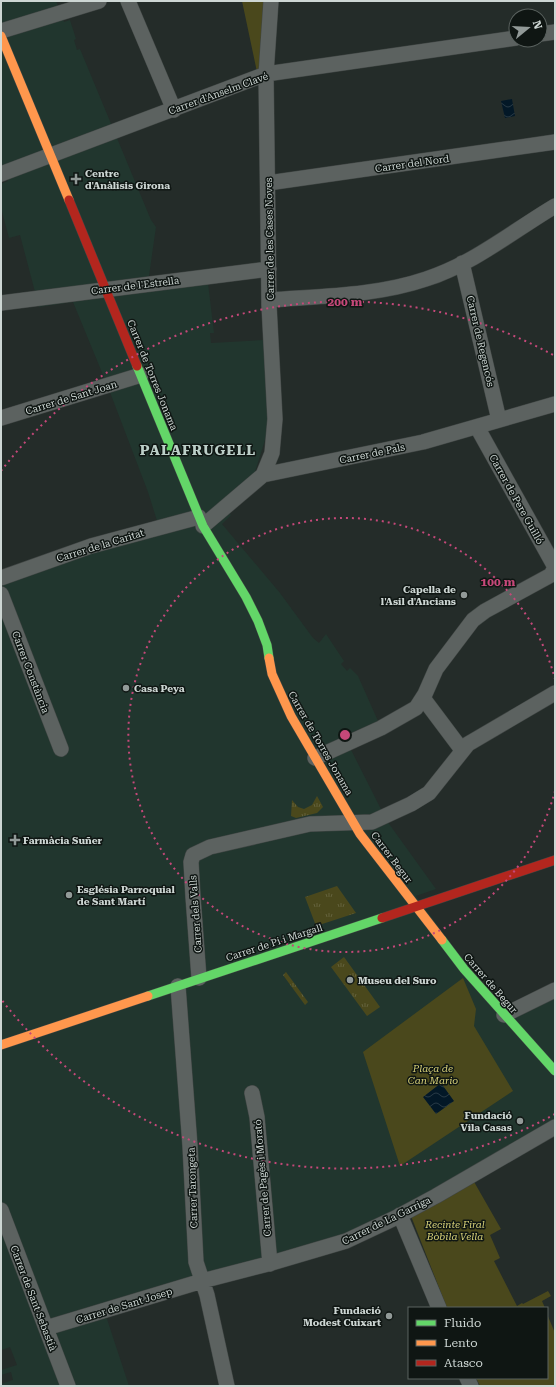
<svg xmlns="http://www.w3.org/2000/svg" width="556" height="1387" viewBox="0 0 556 1387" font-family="'Roboto Serif',serif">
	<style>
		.built { fill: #21362e }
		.grass { fill: url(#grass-tufts) }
		.green { fill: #4a481c }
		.water { fill: url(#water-waves) }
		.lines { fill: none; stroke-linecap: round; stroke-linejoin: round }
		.street-casing { stroke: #404644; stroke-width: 16 }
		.fast-casing { stroke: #404644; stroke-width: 10 }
		.slow-casing { stroke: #404644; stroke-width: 10 }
		.jam-casing { stroke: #404644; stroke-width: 10 }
		.street { stroke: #5c6260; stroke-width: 15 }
		.fast { stroke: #63d668; stroke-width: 9 }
		.slow { stroke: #ff974d; stroke-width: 9 }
		.jam { stroke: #b3261e; stroke-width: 9 }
		.ring { fill: none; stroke: #c54879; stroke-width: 2; stroke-dasharray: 2 4 }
		.poi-dot { fill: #929a98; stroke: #0f1613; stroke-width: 1.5 }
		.labels { text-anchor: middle; stroke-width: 3; stroke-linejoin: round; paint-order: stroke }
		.street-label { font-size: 10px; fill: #cdd6d3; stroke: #0f1613 }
		.poi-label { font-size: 10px; font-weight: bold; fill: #cdd6d3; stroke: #0f1613; text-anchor: start }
		.park-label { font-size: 10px; font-style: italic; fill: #d8d178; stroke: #0f1613 }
		.district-label { font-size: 14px; font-weight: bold; letter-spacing: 1px; fill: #bccfc8; stroke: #0f1613 }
		.centre { fill: #c54879; stroke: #0f1613; stroke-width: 2 }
		.ring-label { font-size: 12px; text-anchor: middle; font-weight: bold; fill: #c54879; stroke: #0f1613; stroke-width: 3; stroke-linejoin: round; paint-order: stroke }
	</style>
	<defs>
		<pattern id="grass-tufts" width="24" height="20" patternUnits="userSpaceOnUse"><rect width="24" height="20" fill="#4a481c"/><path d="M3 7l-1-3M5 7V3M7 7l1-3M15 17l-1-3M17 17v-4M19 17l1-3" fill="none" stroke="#63623c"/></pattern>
		<pattern id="water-waves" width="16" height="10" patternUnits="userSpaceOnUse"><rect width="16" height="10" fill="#031827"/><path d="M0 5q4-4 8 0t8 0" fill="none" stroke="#273945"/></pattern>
	</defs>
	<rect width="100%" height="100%" fill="#242c29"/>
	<path class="built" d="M1,1H56L64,22L70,20L76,39L74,40L77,50L80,49L151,220L156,227L147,290L208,283L214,333H210L211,343L263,340L270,424L254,475L220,503L231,515L222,524L280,593L313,638L319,643L326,634L344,661L341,664L347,671L350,668L358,676L378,721L344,736L387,821L436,889L416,896L504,1015L555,997V1134L411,1214L106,1316L129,1386H1V1384L13,1380L11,1372L1,1375V1370L17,1365L10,1347L1,1350V578L159,527L148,492L108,387L73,302L39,307L20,235L9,238L1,208V184L8,181L1,165Z"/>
	<path class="grass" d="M317,796L323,807L317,813L296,818L291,816L292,800L298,807L304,809L312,805Z
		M337,886L356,913L316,926L305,897Z
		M344,957L380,1007L367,1016L331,967Z
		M286,972L308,1002L305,1005L283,975Z"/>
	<path class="green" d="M242,1H264L261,68L257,72Z
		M463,978L476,1009L474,1026L513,1091L400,1166L363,1052Z
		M473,1180L501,1229L490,1235L500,1258L494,1261L517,1306L522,1303L523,1304L548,1291L551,1296L542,1301L545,1308H447L411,1216Z
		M547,1314L555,1333V1386H480L476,1378H547Z"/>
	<path class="water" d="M512,99L515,116L505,118L501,101Z
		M441,1083L454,1101L436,1114L423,1097Z"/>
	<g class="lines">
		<defs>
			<path id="street" d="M128,1L174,110
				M1,31L99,1
				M540,34L555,32
				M1,174L266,74L516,38
				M268,183L555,142
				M462,263L499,420
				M269,300C321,296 376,296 426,279C473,264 513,231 555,206
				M1,303L269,269
				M1,418L141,375
				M263,475L272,453L275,419L269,305L266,74L271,1
				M203,526L263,475L423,442L555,404
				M1,578L91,546L199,517
				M1,594L61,749
				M423,698L462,750
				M315,758L381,728L416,708L425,694L436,669L473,620L485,611L551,575L555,567L477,427
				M199,978L193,897L191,862L193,855L210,847L310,824L372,822L411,804L429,793L468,744L555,693
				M178,986L190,1146L196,1262L207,1295L227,1386
				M504,1015L555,990
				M252,1093L257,1117L270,1264
				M1,1210L68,1386
				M400,1215L439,1308
				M46,1328L202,1281L268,1264L346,1241L395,1218L436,1196L555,1127
				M467,1378L471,1386"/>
			<path id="fast" d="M137,366L203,526L246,597L258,621L267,645L269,658
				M442,940L464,969L555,1071
				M148,996L382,918"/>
			<path id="slow" d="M1,36L69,200
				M269,658L272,674L291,716L360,834L442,940
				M1,1045L148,996"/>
			<path id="jam" d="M69,200L137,366
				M382,918L555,860"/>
		</defs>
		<use href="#street" class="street-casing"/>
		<use href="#fast" class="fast-casing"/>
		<use href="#slow" class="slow-casing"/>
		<use href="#jam" class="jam-casing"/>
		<use href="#street" class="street"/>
		<use href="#fast" class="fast"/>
		<use href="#slow" class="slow"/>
		<use href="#jam" class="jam"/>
	</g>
	<g class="ring">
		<path d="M555 791A217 217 0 1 1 555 679"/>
		<path d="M555 1114A433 433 0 0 1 1 999M1 471A433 433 0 0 1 555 356"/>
	</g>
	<g class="poi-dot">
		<path d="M74 173h4v4h4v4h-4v4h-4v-4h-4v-4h4z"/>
		<circle cx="464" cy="595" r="4"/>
		<circle cx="126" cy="688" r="4"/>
		<path d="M13 834h4v4h4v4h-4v4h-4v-4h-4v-4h4z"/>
		<circle cx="69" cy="895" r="4"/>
		<circle cx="350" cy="980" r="4"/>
		<circle cx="520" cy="1121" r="4"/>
		<circle cx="389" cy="1316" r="4"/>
	</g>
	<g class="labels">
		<g class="street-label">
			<text transform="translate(218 93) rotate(-20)" y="4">Carrer d'Anselm Clavé</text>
			<text transform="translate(412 163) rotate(-8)" y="4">Carrer del Nord</text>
			<text transform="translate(269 239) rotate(-91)" y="4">Carrer de les Cases Noves</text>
			<text transform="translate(135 285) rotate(-7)" y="4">Carrer de l'Estrella</text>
			<text transform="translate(481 341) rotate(77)" y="4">Carrer de Regencós</text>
			<text transform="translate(153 375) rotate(68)" y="4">Carrer de Torres Jonama</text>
			<text transform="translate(71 397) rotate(-17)" y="4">Carrer de Sant Joan</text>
			<text transform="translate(372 453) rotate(-12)" y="4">Carrer de Pals</text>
			<text transform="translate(517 499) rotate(61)" y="4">Carrer de Pere Guilló</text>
			<text transform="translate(100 545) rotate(-17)" y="4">Carrer de la Caritat</text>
			<text transform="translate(31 672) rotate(69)" y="4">Carrer Constància</text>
			<text transform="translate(321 743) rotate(60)" y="4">Carrer de Torres Jonama</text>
			<text transform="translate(392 857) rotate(53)" y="4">Carrer Begur</text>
			<text transform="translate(195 914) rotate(-94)" y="4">Carrer dels Valls</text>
			<text transform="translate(274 942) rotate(-18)" y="4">Carrer de Pi i Margall</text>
			<text transform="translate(491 983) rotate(49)" y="4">Carrer de Begur</text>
			<text transform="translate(262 1178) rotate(-95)" y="4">Carrer de Pagès i Morató</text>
			<text transform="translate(192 1188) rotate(-92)" y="4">Carrer Tarongeta</text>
			<text transform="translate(386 1220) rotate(-26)" y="4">Carrer de La Garriga</text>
			<text transform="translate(34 1298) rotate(69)" y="4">Carrer de Sant Sebastià</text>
			<text transform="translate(124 1305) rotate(-17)" y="4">Carrer de Sant Josep</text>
		</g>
		<g class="poi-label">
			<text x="85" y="177">Centre<tspan x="85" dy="12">d'Anàlisis Girona</tspan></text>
			<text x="456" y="593" text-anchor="end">Capella de<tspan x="456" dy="12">l'Asil d'Ancians</tspan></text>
			<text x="134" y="692">Casa Peya</text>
			<text x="23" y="844">Farmàcia Suñer</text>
			<text x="77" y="893">Església Parroquial<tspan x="77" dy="12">de Sant Martí</tspan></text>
			<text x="358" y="984">Museu del Suro</text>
			<text x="512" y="1119" text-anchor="end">Fundació<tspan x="512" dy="12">Vila Casas</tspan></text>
			<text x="381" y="1314" text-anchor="end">Fundació<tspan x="381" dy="12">Modest Cuixart</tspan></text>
		</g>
		<g class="park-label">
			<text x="433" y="1072">Plaça de<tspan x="433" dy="12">Can Mario</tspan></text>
			<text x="455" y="1228">Recinte Firal<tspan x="455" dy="12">Bòbila Vella</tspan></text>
		</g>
		<g class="district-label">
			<text x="198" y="455">PALAFRUGELL</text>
		</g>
	</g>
	<circle cx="345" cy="735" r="6" class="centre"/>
	<g class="ring-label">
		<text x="345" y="306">200 m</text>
		<text x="498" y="586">100 m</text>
	</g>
	<rect width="556" height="1387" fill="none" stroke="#cdd6d3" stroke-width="4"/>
	<rect x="408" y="1307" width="140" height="72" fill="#0f1613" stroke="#5b6360"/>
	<rect x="416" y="1320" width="20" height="6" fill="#63d668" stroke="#5b6360"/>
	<text x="444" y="1327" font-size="12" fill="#cdd6d3">Fluido</text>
	<rect x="416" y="1340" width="20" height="6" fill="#ff974d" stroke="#5b6360"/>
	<text x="444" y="1347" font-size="12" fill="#cdd6d3">Lento</text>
	<rect x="416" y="1360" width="20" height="6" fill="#b3261e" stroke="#5b6360"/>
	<text x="444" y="1367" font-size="12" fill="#cdd6d3">Atasco</text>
	<g transform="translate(528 28) rotate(72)"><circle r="19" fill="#0f1613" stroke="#5b6360"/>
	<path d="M0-3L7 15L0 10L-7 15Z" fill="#929a98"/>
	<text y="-6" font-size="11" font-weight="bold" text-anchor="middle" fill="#cdd6d3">N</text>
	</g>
</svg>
